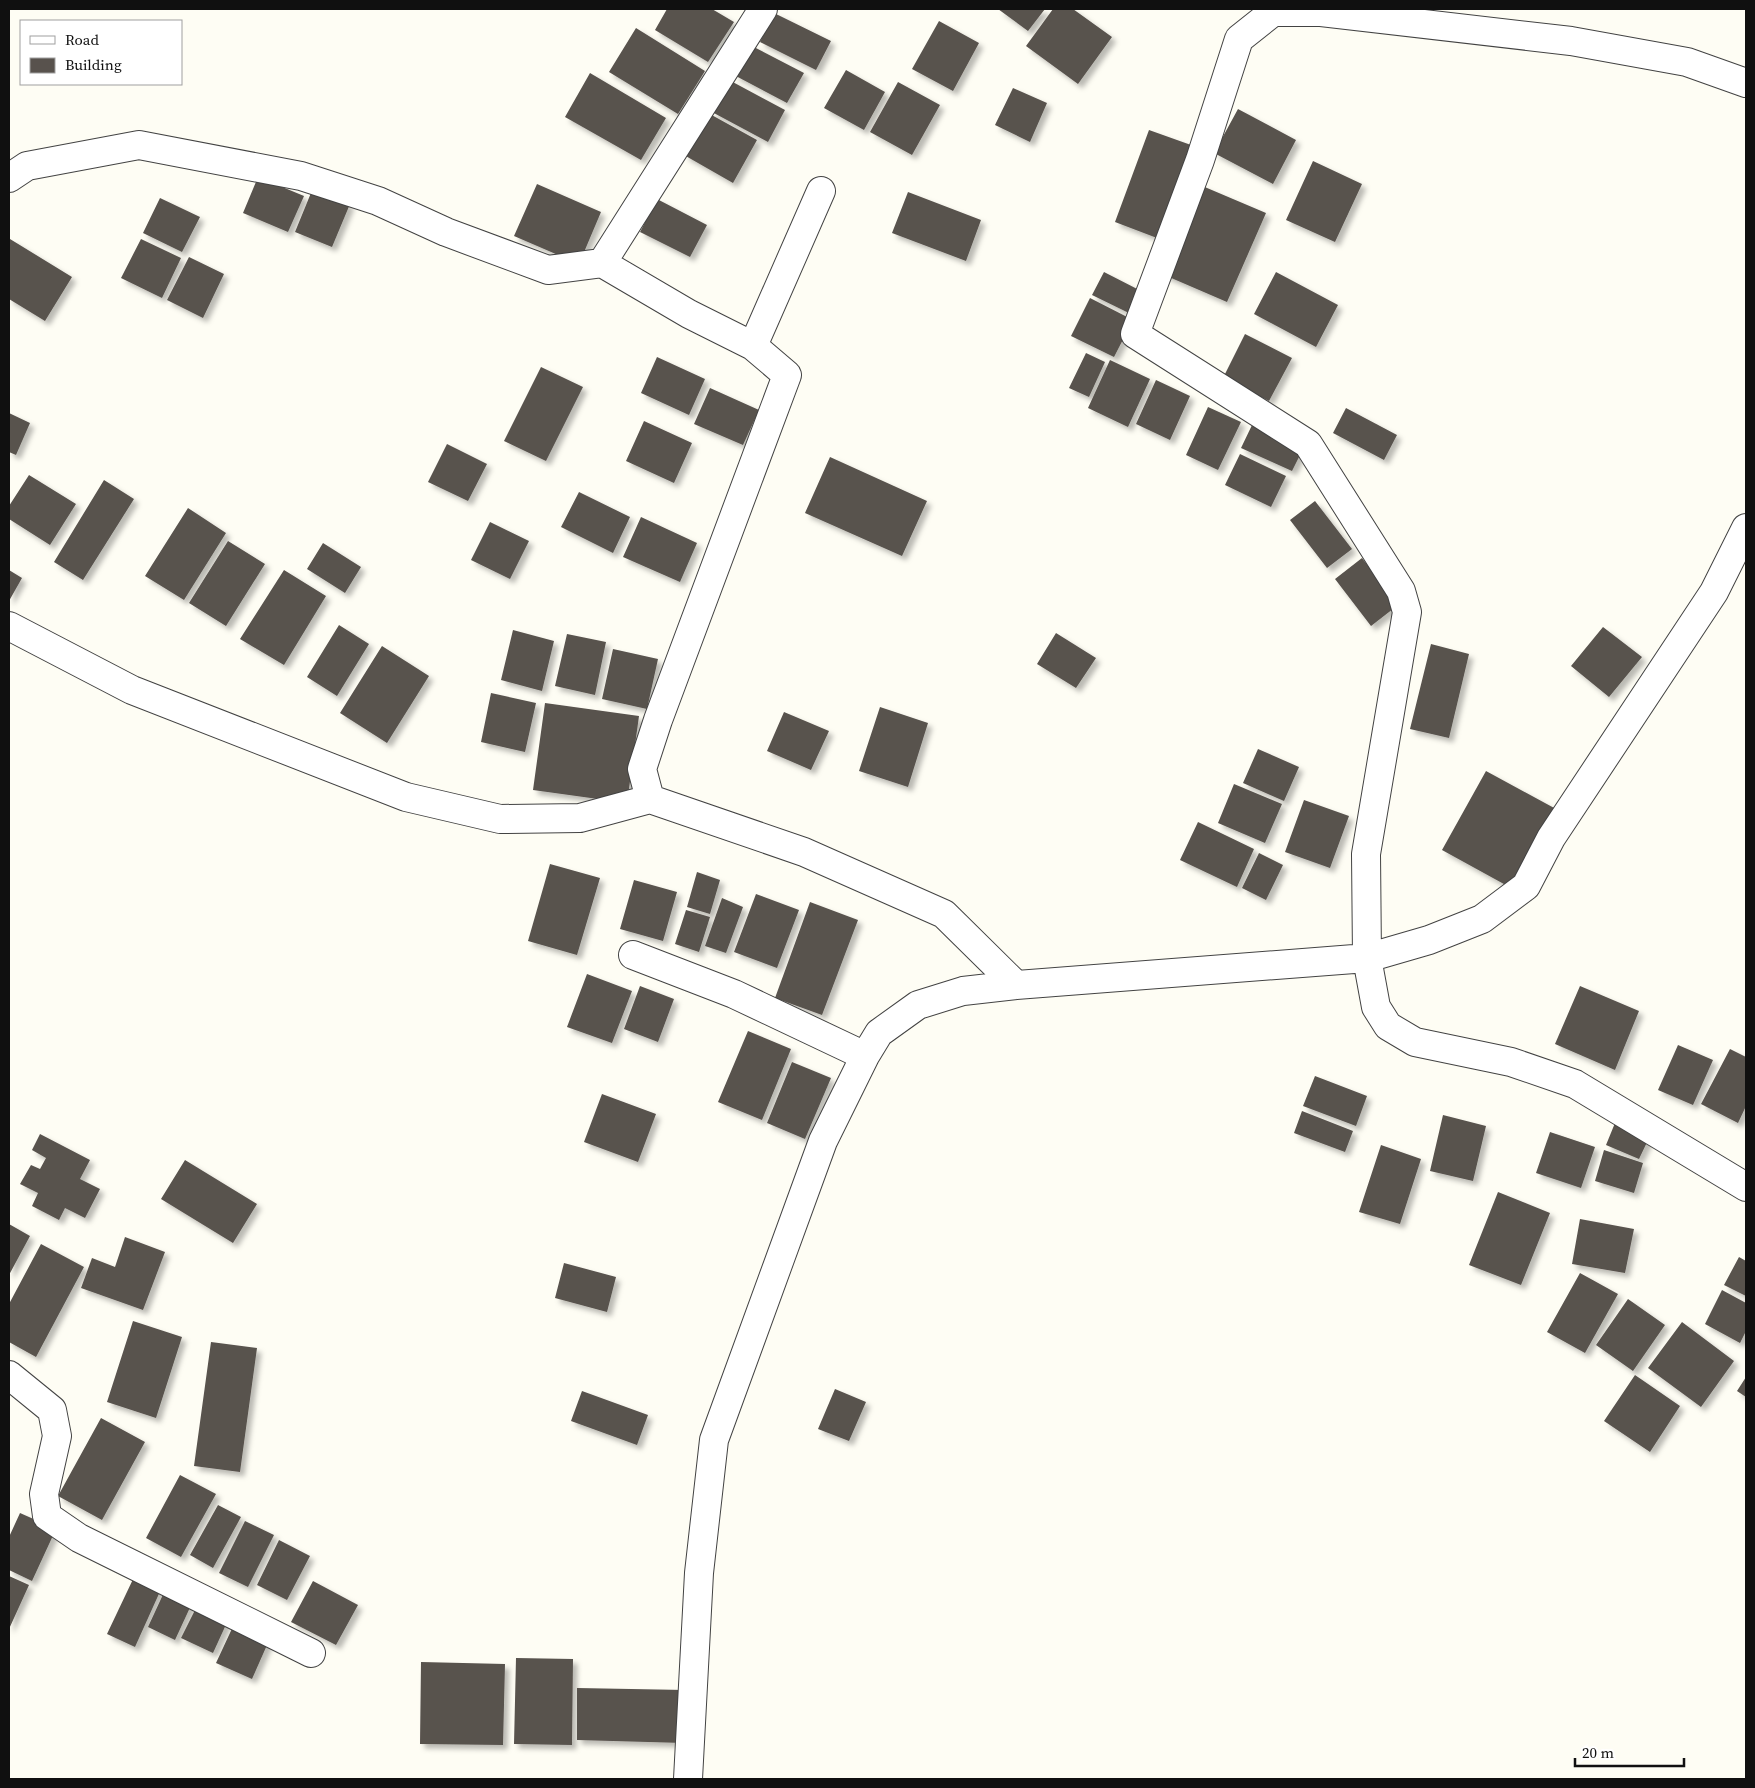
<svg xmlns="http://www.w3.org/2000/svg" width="1755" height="1788" viewBox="0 0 1755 1788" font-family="'Source Serif 4',serif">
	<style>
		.building { fill: #58524d; filter: url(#shadow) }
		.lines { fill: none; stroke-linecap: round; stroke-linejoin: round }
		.street-casing { stroke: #434343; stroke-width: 30 }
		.street { stroke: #fff; stroke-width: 28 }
	</style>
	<defs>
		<filter id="shadow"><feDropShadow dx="4.5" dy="4.5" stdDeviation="2.5" flood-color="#0004"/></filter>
	</defs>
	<rect width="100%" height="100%" fill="#fefdf4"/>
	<path class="building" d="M667,9H712L734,22L708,62L655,30Z
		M998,9H1045L1028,31Z
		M1053,9H1073L1112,37L1078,84L1026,46Z
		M774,13L831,41L816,70L760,42Z
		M939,21L979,43L953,91L912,69Z
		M636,28L705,71L678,114L609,72Z
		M750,45L804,73L787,103L734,75Z
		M846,70L885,92L864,130L824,108Z
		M590,73L666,118L641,160L565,117Z
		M729,80L785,110L768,142L712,112Z
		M898,82L940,105L912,155L870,132Z
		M1013,88L1047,103L1030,142L995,125Z
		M1238,109L1296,140L1273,184L1214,153Z
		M708,113L757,140L733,183L684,155Z
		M1149,130L1191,145L1157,238L1115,222Z
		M1313,161L1362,184L1335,242L1286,220Z
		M258,177L304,196L288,232L243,213Z
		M537,184L601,212L579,264L514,236Z
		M1200,185L1266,213L1227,302L1162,274Z
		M313,188L350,204L332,247L295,232Z
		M908,192L981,220L966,261L892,233Z
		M160,198L200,217L182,252L143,233Z
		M657,199L707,225L690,257L640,232Z
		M10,239L72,277L45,321L9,299Z
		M141,239L181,258L162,298L121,278Z
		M189,257L224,274L203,318L167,300Z
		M1104,272L1145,293L1133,315L1092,295Z
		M1276,272L1338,305L1316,347L1254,314Z
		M1090,298L1133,320L1114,357L1071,336Z
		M1245,334L1292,358L1269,401L1223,378Z
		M1086,353L1105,362L1089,397L1069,388Z
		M657,357L705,379L689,415L641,393Z
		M1110,360L1150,379L1128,427L1088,408Z
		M541,367L583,387L546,461L504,441Z
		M1156,380L1190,396L1170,440L1136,424Z
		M710,388L759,410L743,445L694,424Z
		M1208,407L1241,422L1218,470L1186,455Z
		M1346,408L1397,435L1384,460L1333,433Z
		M9,413L30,423L16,455L9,452Z
		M644,421L692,443L674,483L626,461Z
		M1253,423L1304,447L1292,471L1241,448Z
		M447,444L487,464L468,501L428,482Z
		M1240,454L1286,476L1271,507L1225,485Z
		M830,457L927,501L902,556L805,513Z
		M29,475L76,504L50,545L9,519V506Z
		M104,480L134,499L83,580L54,562Z
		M579,492L630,517L613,553L561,527Z
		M1315,501L1352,549L1327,568L1290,520Z
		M188,508L226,533L184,600L145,576Z
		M641,517L697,543L680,582L623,557Z
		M490,522L529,541L510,579L471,560Z
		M228,541L265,564L226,626L189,603Z
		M323,543L361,567L345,593L307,569Z
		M1362,558L1398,605L1371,626L1335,579Z
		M9,570L22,578L9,601Z
		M284,570L326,596L284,665L240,639Z
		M339,625L369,644L337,696L307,677Z
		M1603,627L1642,657L1609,697L1571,666Z
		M513,630L554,641L542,691L501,680Z
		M1056,633L1096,658L1076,688L1037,664Z
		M567,634L606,642L595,695L555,686Z
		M1431,644L1469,654L1449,738L1410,729Z
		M382,646L429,676L387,743L340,713Z
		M613,649L658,659L647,709L602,699Z
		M491,693L536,703L525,752L481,742Z
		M545,703L639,716L627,803L533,790Z
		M880,707L928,723L908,787L859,771Z
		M784,712L829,731L811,770L767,751Z
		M1258,749L1299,767L1284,801L1243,783Z
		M1486,771L1556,809L1513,889L1442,850Z
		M1234,784L1282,804L1265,843L1218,823Z
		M1304,800L1349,816L1330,868L1285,852Z
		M1198,822L1254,849L1237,887L1180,860Z
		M1259,853L1283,865L1266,900L1242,888Z
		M550,864L600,878L577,955L528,941Z
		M697,872L720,880L710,914L687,907Z
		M634,880L677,892L663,941L620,929Z
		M756,894L799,910L777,968L734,952Z
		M722,898L743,907L726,953L705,946Z
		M810,902L858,920L822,1015L775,998Z
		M686,910L710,917L699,952L675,944Z
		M587,974L632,991L612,1043L567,1027Z
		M640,986L674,999L658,1042L624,1029Z
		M1580,986L1639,1011L1615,1070L1555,1044Z
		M748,1031L791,1049L762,1120L718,1102Z
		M1678,1045L1713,1060L1693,1105L1658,1090Z
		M1730,1049L1746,1057V1106L1738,1123L1701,1104Z
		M792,1062L831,1078L805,1139L767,1123Z
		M1315,1076L1367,1096L1356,1126L1303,1106Z
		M602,1094L656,1114L638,1162L584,1142Z
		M1302,1111L1353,1131L1345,1152L1294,1133Z
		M1443,1115L1486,1126L1473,1181L1430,1171Z
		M1615,1123L1649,1138L1639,1159L1606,1145Z
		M1550,1132L1595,1147L1581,1188L1536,1173Z
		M40,1134L90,1160L80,1179L100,1189L85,1218L65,1208L59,1220L32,1206L38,1193L20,1184L31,1165L40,1169L46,1158L32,1150Z
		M1381,1145L1421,1159L1400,1224L1359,1212Z
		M1604,1150L1643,1163L1634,1193L1595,1181Z
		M185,1160L257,1204L233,1243L161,1199Z
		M1498,1192L1550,1213L1521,1285L1469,1265Z
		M1580,1219L1634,1229L1625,1273L1572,1264Z
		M9,1224L30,1236L9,1275Z
		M125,1237L165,1252L143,1310L81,1288L92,1258L115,1267Z
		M41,1244L84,1267L36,1357L9,1342V1304Z
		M1739,1257L1746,1261V1296L1724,1285Z
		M564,1263L616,1277L607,1312L555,1298Z
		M1580,1273L1618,1294L1585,1353L1547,1332Z
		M1722,1290L1746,1303V1331L1740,1343L1705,1324Z
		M1628,1299L1665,1325L1633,1371L1596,1345Z
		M133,1321L182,1337L156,1418L107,1402Z
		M1682,1322L1734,1361L1701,1407L1648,1368Z
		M211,1342L257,1348L240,1472L194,1466Z
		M1635,1375L1680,1406L1650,1452L1604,1421Z
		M1746,1377V1397L1737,1391Z
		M835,1389L866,1402L849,1441L818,1429Z
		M582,1391L648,1415L637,1445L571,1421Z
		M101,1418L145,1442L102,1520L58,1496Z
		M180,1475L216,1494L181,1557L146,1538Z
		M218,1505L241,1517L213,1568L190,1555Z
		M20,1513L56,1529L32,1581L9,1570V1537Z
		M245,1521L274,1535L248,1587L219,1573Z
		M279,1540L310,1556L287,1600L257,1585Z
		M135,1575L162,1587L135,1647L107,1634Z
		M9,1576L29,1585L9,1629Z
		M313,1581L358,1605L336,1645L291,1622Z
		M166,1588L193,1601L175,1640L148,1627Z
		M198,1604L229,1618L213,1653L181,1638Z
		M236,1620L271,1636L252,1679L216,1663Z
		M516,1658L573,1659L572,1745L514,1744Z
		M421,1662L505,1664L503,1745L420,1744Z
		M577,1688L685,1690L684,1743L577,1740Z"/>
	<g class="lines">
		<defs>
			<path id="street" d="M763,9L602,263L689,314L753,346L787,375L658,720L642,769L650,799L804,852L944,914L1016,985
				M1746,83L1687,62L1571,41L1321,12H1273L1239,39L1200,160L1135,334L1308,444L1401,591L1407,612L1366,854L1367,958L1376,1007L1388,1026L1415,1042L1511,1062L1575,1084L1746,1187
				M9,178L27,166L139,145L301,176L378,201L446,232L548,270L602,263
				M753,346L821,191
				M9,626L132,690L406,797L500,819L580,818L650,799
				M633,955L734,994L865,1056
				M9,1375L52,1410L57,1436L44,1494L47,1516L79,1538L311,1653
				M688,1779L699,1573L714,1440L823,1141L865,1056L879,1033L918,1005L963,991L1016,985L1367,958L1429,940L1482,919L1526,886L1551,838L1714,592L1746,528"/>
		</defs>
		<use href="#street" class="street-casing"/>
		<use href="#street" class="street"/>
	</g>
	<rect width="1755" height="1788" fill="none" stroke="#101010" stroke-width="20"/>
	<rect x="20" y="20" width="162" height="65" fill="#ffffff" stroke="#9f9f9f"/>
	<rect x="30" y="36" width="25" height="8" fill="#ffffff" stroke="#9f9f9f"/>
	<text x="65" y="45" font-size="15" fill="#101010">Road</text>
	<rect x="30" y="58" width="25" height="15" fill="#58524d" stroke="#9f9f9f"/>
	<text x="65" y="70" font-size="15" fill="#101010">Building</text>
	<path d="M1575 1758v8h109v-8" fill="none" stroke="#101010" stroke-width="2.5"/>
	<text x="1582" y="1758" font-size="15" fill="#101010" stroke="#ffffff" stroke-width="4" paint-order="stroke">20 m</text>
</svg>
